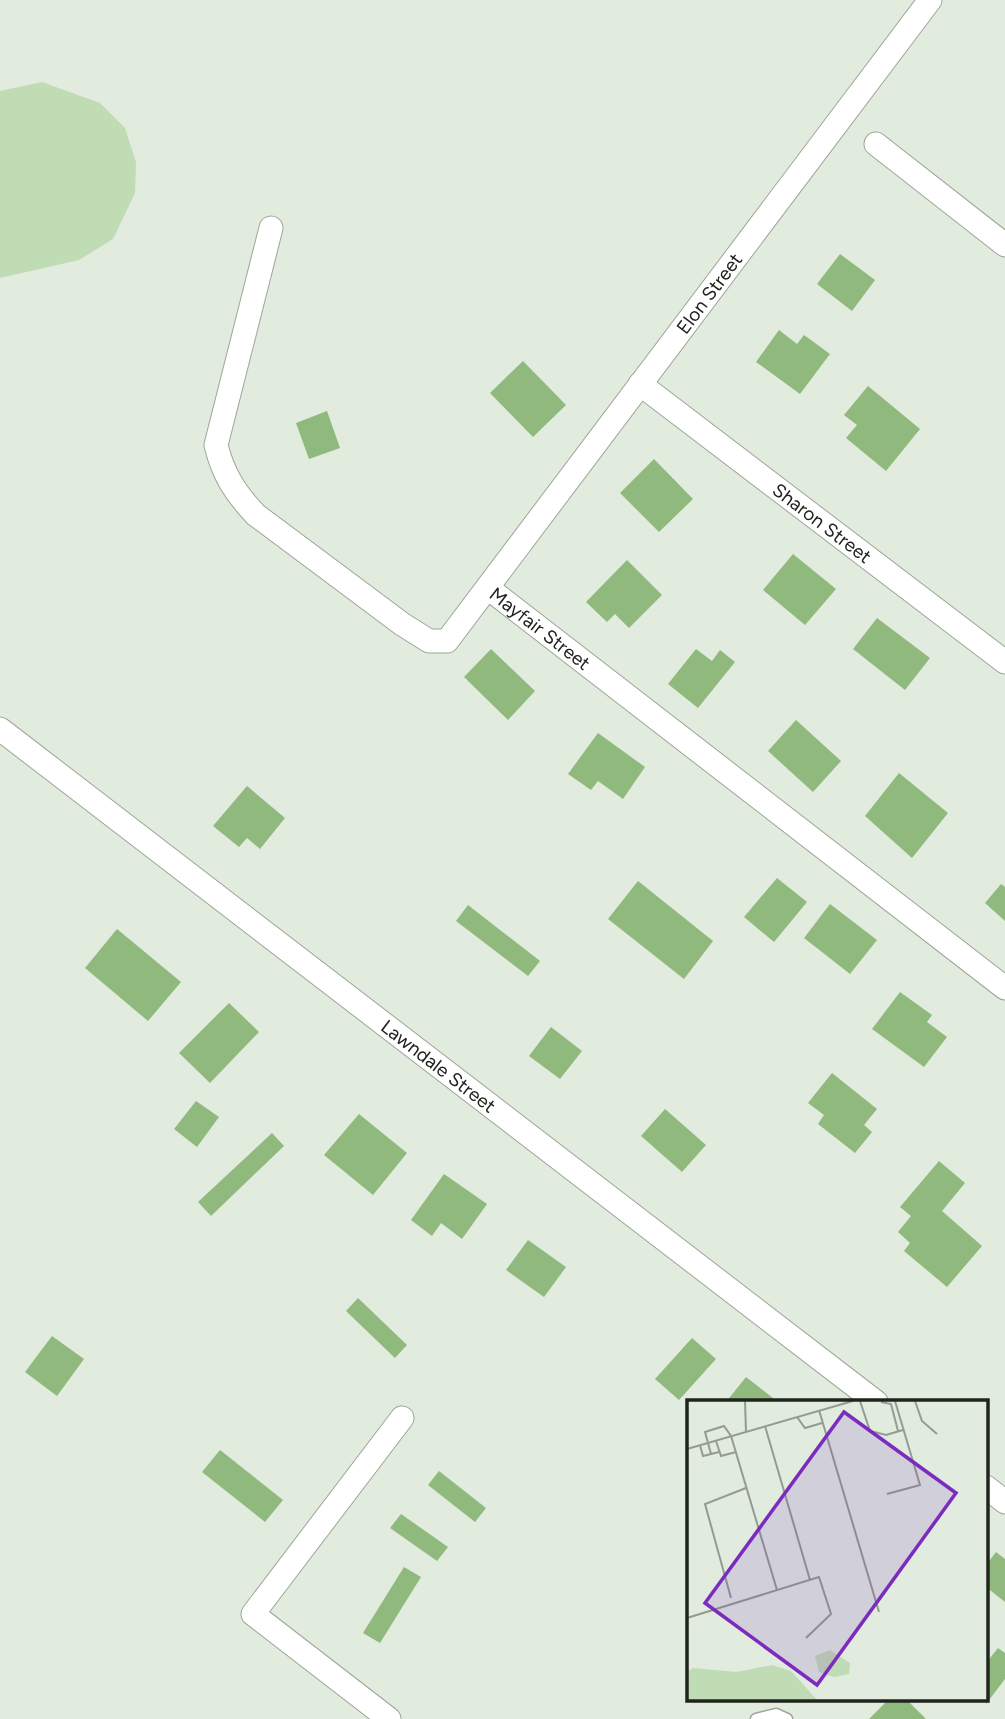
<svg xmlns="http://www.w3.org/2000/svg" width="1005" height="1719" viewBox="0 0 1005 1719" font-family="Figtree,sans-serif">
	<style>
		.green { fill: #c0dcb4 }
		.building { fill: #90b97e }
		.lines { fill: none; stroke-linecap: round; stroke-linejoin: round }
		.service-casing { stroke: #9da699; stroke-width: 13 }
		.minor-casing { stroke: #9da699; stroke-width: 25 }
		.service { stroke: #fff; stroke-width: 10 }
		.minor { stroke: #fff; stroke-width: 23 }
		.labels { text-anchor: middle; stroke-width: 5; stroke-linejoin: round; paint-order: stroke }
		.street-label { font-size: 19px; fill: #20241f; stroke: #eff8eb }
		.inset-road { fill: none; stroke: #949b92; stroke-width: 2 }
		.view { fill: #7b2cbf; fill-opacity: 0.15; stroke: #7b2cbf; stroke-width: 3.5 }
		.inset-edge { fill: none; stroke: #20241f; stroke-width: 3.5 }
	</style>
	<rect width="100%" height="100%" fill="#e1ebde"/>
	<path class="green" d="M42,82L100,103L125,128L136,162L135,193L113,239L79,260L0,278V91Z"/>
	<path class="building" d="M840,254L875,280L852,311L817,284Z
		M779,330L797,344L804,335L830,354L800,394L756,362Z
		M523,361L566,405L533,437L490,393Z
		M868,386L920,429L886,471L846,438L857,425L844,415Z
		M327,411L340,448L309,459L296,423Z
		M654,459L693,499L659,532L620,493Z
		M793,554L836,589L805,625L763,590Z
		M627,560L662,595L629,628L615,614L607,622L586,602Z
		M877,618L930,658L905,690L853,649Z
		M491,649L535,691L508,720L464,677Z
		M696,649L712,661L720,650L735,662L698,708L668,684Z
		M796,720L841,761L813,792L768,751Z
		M598,733L645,767L623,799L598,781L591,790L568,774Z
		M899,773L948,813L912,858L865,816Z
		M247,786L285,818L260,849L247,838L239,847L213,826Z
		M777,878L807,902L774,942L744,917Z
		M638,881L713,941L684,979L608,919Z
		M1001,884L1005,887V921L985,903Z
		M830,904L877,940L850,974L804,938Z
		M468,905L540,961L528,976L456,921Z
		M117,929L181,982L148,1021L85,968Z
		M900,992L932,1015L927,1022L947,1037L924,1067L872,1029Z
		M229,1003L259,1032L210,1083L179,1053Z
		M551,1027L582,1051L560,1079L529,1056Z
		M832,1073L877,1109L864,1125L872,1132L855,1153L818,1124L824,1115L808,1103Z
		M196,1101L219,1117L197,1147L174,1129Z
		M665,1109L706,1145L682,1172L641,1136Z
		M359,1114L407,1153L373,1195L324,1155Z
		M272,1133L284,1146L211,1216L198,1202Z
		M939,1161L965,1183L942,1211L982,1246L947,1287L904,1251L910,1243L898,1232L911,1216L900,1207Z
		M444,1174L487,1204L462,1239L441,1223L432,1236L411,1220Z
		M528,1240L566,1267L544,1297L506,1270Z
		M358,1298L407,1345L395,1358L346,1311Z
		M52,1336L84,1359L57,1396L25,1372Z
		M692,1338L716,1359L679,1400L655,1379Z
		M746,1377L773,1398L770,1402H726Z
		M220,1450L283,1500L265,1522L202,1472Z
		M439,1471L486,1508L475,1522L428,1485Z
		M401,1514L448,1547L437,1561L390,1528Z
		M996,1552L1005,1559V1602L986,1587V1565Z
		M404,1567L421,1577L380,1643L363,1633Z
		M998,1648L1005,1653V1679L986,1704V1663Z
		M888,1700H907L926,1719H869Z"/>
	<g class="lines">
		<defs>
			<path id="service" d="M756,1719L776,1714L787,1719"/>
			<g id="minor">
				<path d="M876,144L1005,245"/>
				<path id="s1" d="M271,228L216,445C223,474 235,493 256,515L402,624L429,641H447L930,0"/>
				<path id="s2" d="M640,384L1005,662"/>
				<path id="s3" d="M488,588L1005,988"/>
				<path id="s4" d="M0,729L876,1402"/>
				<path d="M986,1487L1005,1502"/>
				<path d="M389,1719L253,1614L402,1418"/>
			</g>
		</defs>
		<use href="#service" class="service-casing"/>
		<use href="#minor" class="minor-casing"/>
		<use href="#service" class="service"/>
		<use href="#minor" class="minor"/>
	</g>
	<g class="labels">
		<g class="street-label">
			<text dy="7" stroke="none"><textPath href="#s1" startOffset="973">Elon Street</textPath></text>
			<text dy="7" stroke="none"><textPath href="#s2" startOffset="229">Sharon Street</textPath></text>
			<text dy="7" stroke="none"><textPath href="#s3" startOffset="66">Mayfair Street</textPath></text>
			<text dy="7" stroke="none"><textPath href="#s4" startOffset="553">Lawndale Street</textPath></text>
		</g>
	</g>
	<g transform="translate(687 1400)">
		<rect width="301" height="301" fill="#e1ebde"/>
		<path d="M143,250L163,263L162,274L147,277L132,272L128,256ZM85,265L104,271L130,300H0V272L6,268L50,272Z" fill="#c0dcb4"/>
		<path class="inset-road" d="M58,1L59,32M173,1L183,31L199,35L216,30M228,1L235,21L250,34M194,2L204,4L211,31M132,10L192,212M110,17L118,28L135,23M78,26L123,180M29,41L34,56L49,52M13,45L16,56L32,52M0,49L166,1M24,54L18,32L37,26L44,36L90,190M200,94L233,85L208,1M44,198L18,104L59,88M0,218L132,177L144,214L119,238"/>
		<path class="view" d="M157,12L269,93L130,285L18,203Z"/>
		<rect width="301" height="301" class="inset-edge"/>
	</g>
</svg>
